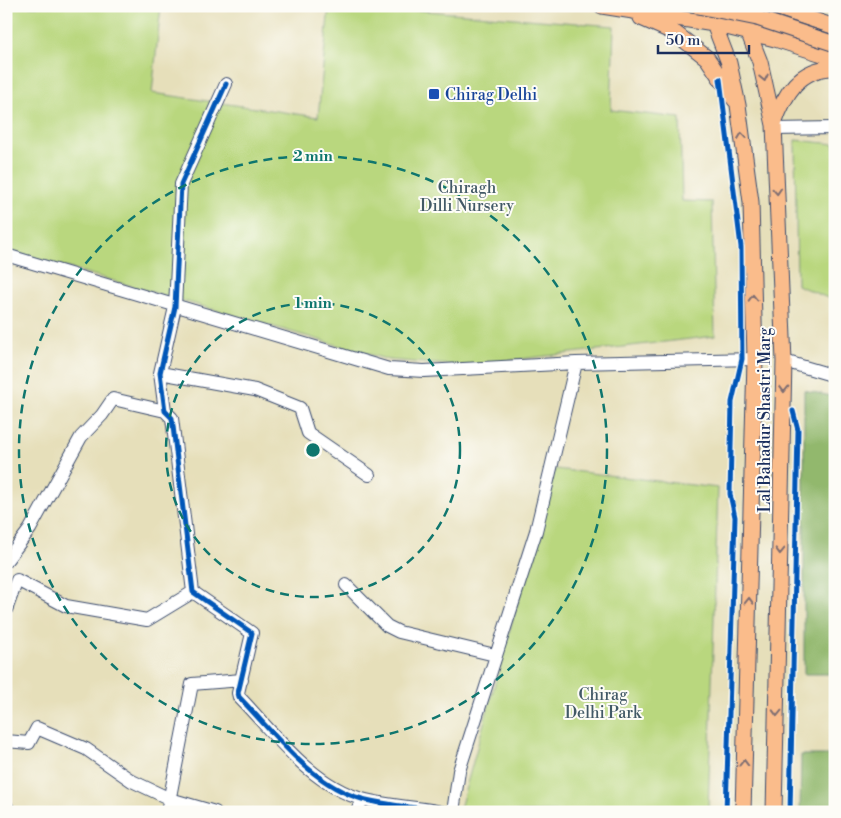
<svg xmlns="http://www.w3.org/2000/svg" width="841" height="818" viewBox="0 0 841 818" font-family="'Libre Bodoni',serif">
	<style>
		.green { fill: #b9d77e; stroke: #6a836e }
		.forest { fill: #92b86d; stroke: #567466 }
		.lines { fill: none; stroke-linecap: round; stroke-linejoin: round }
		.minor-casing { stroke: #39496c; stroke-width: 14 }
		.major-casing { stroke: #39496c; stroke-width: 17 }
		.minor { stroke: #fff; stroke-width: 12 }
		.major { stroke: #fabc8b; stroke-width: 15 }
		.major-bridge-casing { stroke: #39496c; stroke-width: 17; stroke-linecap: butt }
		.major-bridge { stroke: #fabc8b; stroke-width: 15 }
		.cycleway-casing { stroke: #fdfcf7; stroke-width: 8 }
		.cycleway { stroke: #0057b8; stroke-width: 5 }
		.oneway { stroke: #7f6e72 }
		.ring { fill: none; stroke: #0f766e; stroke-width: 2.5; stroke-dasharray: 9 6 }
		.transit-dot { fill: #1a4fb4; stroke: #fdfcf7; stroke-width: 2 }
		.labels { text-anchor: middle; stroke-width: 4; stroke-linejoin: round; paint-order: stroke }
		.transit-label { font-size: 16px; fill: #164399; stroke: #fdfcf7; text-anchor: start }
		.park-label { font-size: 16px; fill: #425966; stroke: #fdfcf7 }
		.street-label { font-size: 16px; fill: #1b2f5e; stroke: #fdfcf7 }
		.centre { fill: #0f766e; stroke: #fdfcf7; stroke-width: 2.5 }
		.ring-label { font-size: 15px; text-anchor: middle; font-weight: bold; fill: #0f766e; stroke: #fdfcf7; stroke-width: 4; stroke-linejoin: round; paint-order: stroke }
	</style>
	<rect width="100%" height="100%" fill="#fdfcf7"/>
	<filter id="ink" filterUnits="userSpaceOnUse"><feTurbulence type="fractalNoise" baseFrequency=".02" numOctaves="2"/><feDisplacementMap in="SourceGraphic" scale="10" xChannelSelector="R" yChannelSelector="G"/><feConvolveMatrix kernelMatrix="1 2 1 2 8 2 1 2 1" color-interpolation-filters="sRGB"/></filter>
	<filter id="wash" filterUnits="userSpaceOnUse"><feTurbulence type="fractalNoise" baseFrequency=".0096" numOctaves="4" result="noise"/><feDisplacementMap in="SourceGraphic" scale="20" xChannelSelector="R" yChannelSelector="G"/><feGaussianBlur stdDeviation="1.12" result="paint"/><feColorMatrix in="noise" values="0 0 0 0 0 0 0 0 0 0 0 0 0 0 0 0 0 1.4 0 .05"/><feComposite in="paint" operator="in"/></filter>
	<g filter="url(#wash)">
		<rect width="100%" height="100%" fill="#e6dfba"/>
		<path class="green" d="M6,6H161L152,93L318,117L329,6H364L614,26L611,110L680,118L682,201L712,202L715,336L462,366L389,360L6,250Z
			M795,140L835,144V301L797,285Z
			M555,469L718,488L708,812H459Z"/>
		<path class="forest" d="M804,390L835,397V674H804Z
			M801,755H835V812H800Z"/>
	</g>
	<g filter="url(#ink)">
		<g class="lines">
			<defs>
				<path id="minor" d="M226,84L181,184L175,307L160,373L165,411L172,418L193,592L252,633L238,693L239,697C274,733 311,785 362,799C388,806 416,807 442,812
					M774,129L835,128
					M6,255L389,369L424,371L576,363L755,359
					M784,361L835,376
					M160,373L255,390L300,408L308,433L369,475
					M6,561L30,529L81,437L102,415L113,399L165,411
					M346,585L387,626L399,632L495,655
					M6,610L17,580L66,606L147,620L193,592
					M6,741L29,743L37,728L86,749L132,781L170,799L215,812
					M6,805L9,812
					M167,812L192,684L242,680
					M357,812L362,799
					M453,812L459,771L536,531L576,363"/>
				<path id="major" d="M602,6L714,24L775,39L835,58
					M707,6L729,63L738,105L751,202L755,359L743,812
					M738,6L760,62L774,125L784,361L774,812
					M772,6L835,27
					M641,18L675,33L707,58L735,100
					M774,124C784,95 799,67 835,68"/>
			</defs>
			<use href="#minor" class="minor-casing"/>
			<use href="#major" class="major-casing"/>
			<use href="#minor" class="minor"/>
			<use href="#major" class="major"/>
			<defs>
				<path id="major-bridge" d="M698,6L757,18L835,44"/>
			</defs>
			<use href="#major-bridge" class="major-bridge-casing"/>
			<use href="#major-bridge" class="major-bridge"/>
			<defs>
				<path id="cycleway" d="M720,79L741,247L742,359L732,402L730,494L735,517L726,812
					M226,84L181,184L175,307L160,373L165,411L172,418L193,592L252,633L238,693L239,697C274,733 311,785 362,799C388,806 416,807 442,812
					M790,812L798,430L793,411"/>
			</defs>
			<use href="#cycleway" class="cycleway-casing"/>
			<use href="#cycleway" class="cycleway"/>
		</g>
		<defs><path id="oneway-chevron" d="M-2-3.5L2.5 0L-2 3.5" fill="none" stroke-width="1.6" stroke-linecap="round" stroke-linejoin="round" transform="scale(1.25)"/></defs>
		<g class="oneway">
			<use href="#oneway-chevron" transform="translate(764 78) rotate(78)"/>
			<use href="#oneway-chevron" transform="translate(742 136) rotate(-97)"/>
			<use href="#oneway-chevron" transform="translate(777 191) rotate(87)"/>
			<use href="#oneway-chevron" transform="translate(753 298) rotate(-91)"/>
			<use href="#oneway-chevron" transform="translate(784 389) rotate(91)"/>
			<use href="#oneway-chevron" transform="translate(780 551) rotate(91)"/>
			<use href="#oneway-chevron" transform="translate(749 601) rotate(-89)"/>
			<use href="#oneway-chevron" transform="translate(777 713) rotate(92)"/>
			<use href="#oneway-chevron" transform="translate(744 763) rotate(-89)"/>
		</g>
	</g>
	<g class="ring">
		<circle cx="313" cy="450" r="147"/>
		<circle cx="313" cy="450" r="294"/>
	</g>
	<rect class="transit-dot" x="428" y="88" width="12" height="12" rx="2.5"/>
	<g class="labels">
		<g class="transit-label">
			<text x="445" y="100">Chirag Delhi</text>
		</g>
		<g class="park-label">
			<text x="467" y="193">Chiragh<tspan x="467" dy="18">Dilli Nursery</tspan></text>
			<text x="603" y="700">Chirag<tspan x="603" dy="18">Delhi Park</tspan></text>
		</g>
		<g class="street-label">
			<text transform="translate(764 420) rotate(-90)" y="6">Lal Bahadur Shastri Marg</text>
		</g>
	</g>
	<circle cx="313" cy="450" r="8" class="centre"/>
	<g class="ring-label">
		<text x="313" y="161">2 min</text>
		<text x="313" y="308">1 min</text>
	</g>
	<rect width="841" height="818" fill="none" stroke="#fdfcf7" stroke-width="25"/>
	<path d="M658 45v8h91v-8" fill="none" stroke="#1b2f5e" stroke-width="2.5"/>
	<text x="666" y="45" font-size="15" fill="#1b2f5e" stroke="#fdfcf7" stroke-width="4" paint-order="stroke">50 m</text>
</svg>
